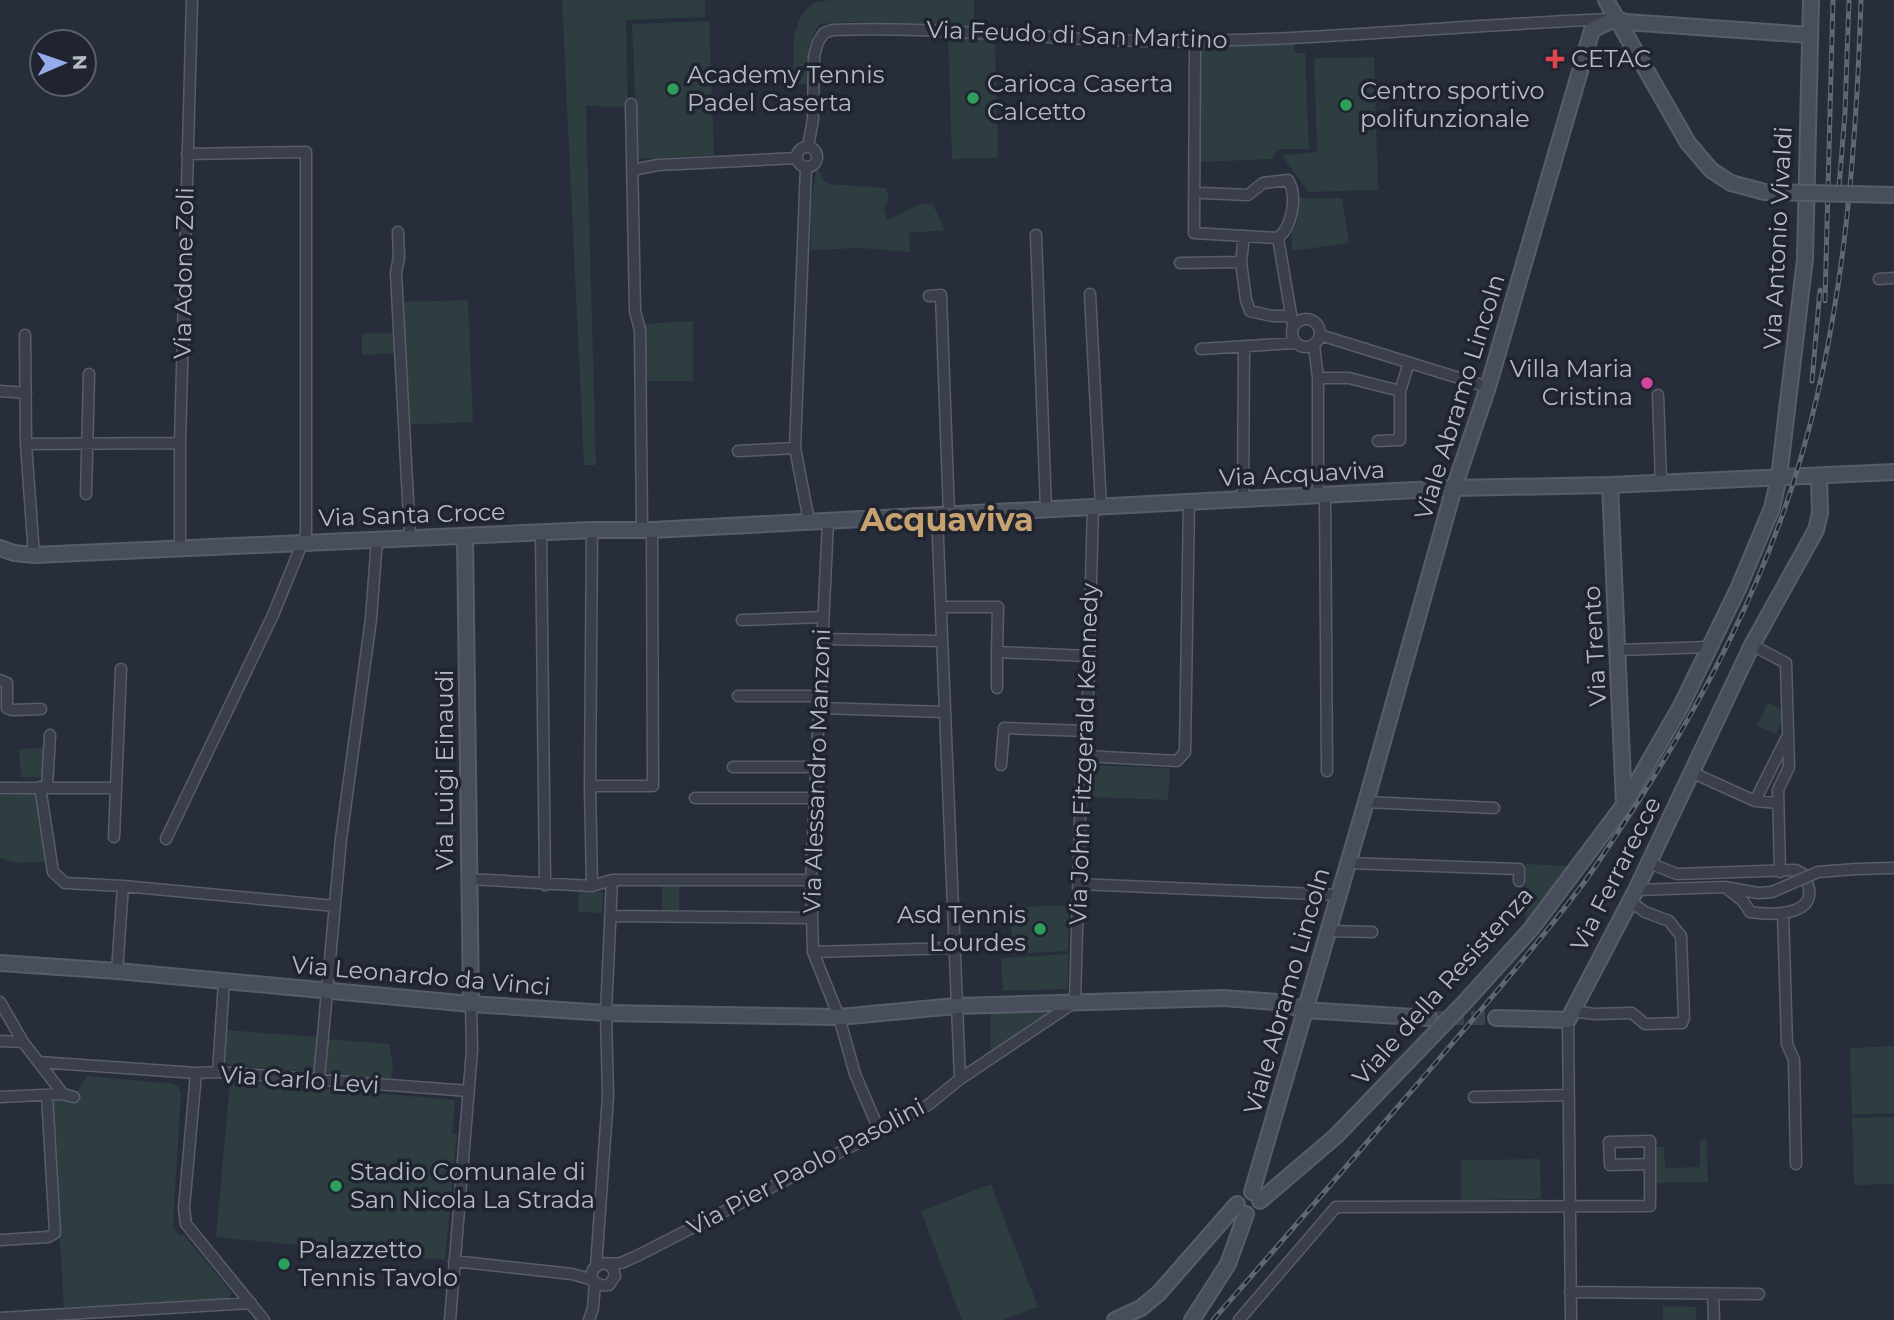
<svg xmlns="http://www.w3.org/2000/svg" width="1894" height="1320" viewBox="0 0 1894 1320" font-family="Montserrat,sans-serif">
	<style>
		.green { fill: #2d3d40 }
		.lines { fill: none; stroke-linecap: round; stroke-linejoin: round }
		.secondary-tunnel { stroke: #3c4250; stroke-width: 14; stroke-dasharray: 14 7; stroke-linecap: butt }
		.street-casing { stroke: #585d69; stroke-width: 13 }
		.secondary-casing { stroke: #585d69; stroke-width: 18 }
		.street { stroke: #3a3f4b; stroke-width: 10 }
		.secondary { stroke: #494e5d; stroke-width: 14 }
		.rail-casing { stroke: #616674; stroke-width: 5 }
		.rail { stroke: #1f2430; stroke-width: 2.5; stroke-dasharray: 8; stroke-linecap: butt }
		.street-bridge-casing { stroke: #585d69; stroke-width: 13; stroke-linecap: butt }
		.secondary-bridge-casing { stroke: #585d69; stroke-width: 18; stroke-linecap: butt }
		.street-bridge { stroke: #3a3f4b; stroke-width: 10 }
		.secondary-bridge { stroke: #494e5d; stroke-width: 14 }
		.health-dot { fill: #e0444e; stroke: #1f2430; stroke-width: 2.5 }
		.leisure-dot { fill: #2e9e5b; stroke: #1f2430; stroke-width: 2.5 }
		.hotel-dot { fill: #d1479c; stroke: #1f2430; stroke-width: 2.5 }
		.labels { text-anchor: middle; stroke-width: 7; stroke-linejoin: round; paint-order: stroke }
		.street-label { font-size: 24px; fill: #b6bac6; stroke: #1f2430 }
		.poi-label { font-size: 24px; fill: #b6bac6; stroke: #1f2430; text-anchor: start }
		.district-label { font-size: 32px; font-weight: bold; fill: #c7a270; stroke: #1f2430 }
	</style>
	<rect width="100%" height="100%" fill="#272d3b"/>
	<path class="green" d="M562,0H705V17L626,20L628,107L586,106L596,465H584Z
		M829,0H974V28L852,22L820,24C805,42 808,61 808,84H794C794,59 788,20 813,4C817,2 825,1 829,0Z
		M709,21L714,155L638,159L632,24Z
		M948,35L995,37L998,158L952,159Z
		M1294,44L1295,53H1305L1309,149H1278L1272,159L1200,162V50L1204,46Z
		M1374,57L1378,190L1308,192L1282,155L1317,152L1314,58Z
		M817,165L822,179L829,184L886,188L889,199L884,207L887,219C904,216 915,199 933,205L945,230L909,233L910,252L860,248L811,250L810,209Z
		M1297,198H1342L1349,243L1292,251L1291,233L1297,222Z
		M468,300L473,422L406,425L400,302Z
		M693,321V381H645V324Z
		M396,333L397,353L362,355V334Z
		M1768,703L1781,709V724L1776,734L1757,726Z
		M43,748L42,777H21L19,749Z
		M1090,765L1170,768L1168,800L1089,797Z
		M34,794L46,862L17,863L0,858V795Z
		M1526,864L1567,866L1525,923Z
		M662,883H679V910H662Z
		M579,891L603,892L602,913L578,912Z
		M1069,905L1068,951L1012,954L1010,907Z
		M1068,954V989L1003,991L1001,958Z
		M1046,1009L1045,1016L991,1052L990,1010Z
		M225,1030L318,1037L315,1073L222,1064Z
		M329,1039L389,1044L393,1064L391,1079L326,1073Z
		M1894,1046V1113L1852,1115L1850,1048Z
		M87,1076L173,1084L179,1087L181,1095L173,1224L178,1235H184L232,1293L229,1300L64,1307L51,1099L74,1097Z
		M230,1081L455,1100L452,1133L457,1134L445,1260L216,1237Z
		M1894,1117V1184L1854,1185L1852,1118Z
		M1707,1140L1708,1182L1656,1183V1147H1664L1665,1168L1700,1167V1141Z
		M1540,1159L1541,1199L1461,1200V1160Z
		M991,1184L1038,1307L1003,1320H962L921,1211Z
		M1663,1306L1696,1307V1320H1663Z"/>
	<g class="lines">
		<path class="secondary-tunnel" d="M1429,1018H1496"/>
		<defs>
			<path id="street" d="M1195,41L1194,233L1278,238L1293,326
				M631,104L635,311L640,330L642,530
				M808,147L813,119L814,56L818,42L824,33L833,30C937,26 1041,40 1145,41C1301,43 1456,25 1611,19
				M797 157a10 10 0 1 1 20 0a10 10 0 1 1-20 0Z
				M806,167L795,448L809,521
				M632,170L658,165L797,158
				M1203,193L1248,195L1263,183L1288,180C1298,196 1292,227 1278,238
				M398,232L399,257L396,273L410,538
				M1036,235L1046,509
				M1241,262L1246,300L1250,311L1272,316H1291
				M1180,263L1241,262L1244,236
				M1879,279L1894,278
				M1090,294L1101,507
				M929,296L941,295L949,514
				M1292 333a14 14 0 1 1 28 0a14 14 0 1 1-28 0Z
				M25,335L26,444L34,555
				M1320,335L1488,387
				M1314,345L1318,378V496
				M1201,349L1295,343
				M1318,378H1349L1400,391L1409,363
				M0,391L26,393
				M1658,395L1661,482
				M1378,441L1400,440V391
				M26,444L180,443
				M738,451L795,448
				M86,494L89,374
				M1325,495L1327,771
				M1243,499L1244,346
				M937,515L960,1079
				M828,521L811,880L813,952L839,1017L855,1074L879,1130
				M592,530L590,786L592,886
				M541,533L545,885
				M180,547V443L192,0
				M941,607H998L997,652L1088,656
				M742,620L823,617
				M822,639L941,641
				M1752,645L1786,663L1789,767L1778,790L1780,872
				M1619,650L1709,647
				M997,652V688
				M0,680L7,683V708L12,710L41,709
				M738,696H821
				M820,708L943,712
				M1085,756L1177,761L1185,752L1189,502
				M1001,765L1004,728L1087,731
				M733,767H817
				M1691,772L1755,801L1778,803
				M590,786H653L652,530
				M40,787L53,872L65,883L123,886L335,906
				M47,787L50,735
				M0,788H115
				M695,798H815
				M1755,801L1786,739
				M1366,802L1494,808
				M114,837L121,669
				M166,839L273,615L306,534V152L187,154
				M1348,863L1519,869V881
				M1649,863L1677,874L1796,870L1803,874C1827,915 1777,916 1750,912L1743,901L1725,887
				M1856,869L1894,868
				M469,879L592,886L612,880H811
				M1078,884L1339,895
				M1636,890L1725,887L1758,893L1772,892
				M1783,913L1787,1044L1794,1060L1796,1164
				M611,916L811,918
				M1328,931L1372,932
				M813,952L954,948
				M117,971L123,886
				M0,1002L23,1042L63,1094
				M1571,1011L1594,1014L1632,1013L1645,1024L1682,1023L1684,1018L1681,936L1669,921L1645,912L1631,902
				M1568,1020L1571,1320
				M0,1041L23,1042
				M39,1062L196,1073
				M218,1072L224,982
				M319,1079L341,839L371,619L377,539
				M0,1097L63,1094L74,1097
				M1474,1097L1568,1095
				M0,1240L48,1237L55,1233L47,1095
				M454,1261L572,1274L593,1280
				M607,1264L613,1268L615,1276L609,1285C595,1288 584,1274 598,1265C604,1261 613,1265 621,1263C626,1261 632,1258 637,1256L897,1123L928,1105L960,1079L1075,1002L1081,784L1087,731L1093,507
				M596,1267L608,1096L606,1013L612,880
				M1570,1292L1759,1294
				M1713,1294L1714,1320
				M0,1318L251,1303
				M264,1320L186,1224L184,1208L196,1073L218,1072L469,1091
				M450,1320L472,1050L471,1004
				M589,1320L593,1308L595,1282
				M1239,1320L1336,1207L1650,1206V1141L1609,1142L1610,1165L1650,1164"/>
			<path id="secondary" d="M1606,0L1688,143L1711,170
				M1615,19L1626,22L1810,35
				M1610,485L1624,804
				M465,536L471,1004
				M0,548L14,553L34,555L592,530H652L1454,488L1610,485L1894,472
				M0,963L117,971L471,1004L606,1013L839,1017L956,1006L1223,998L1277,1002L1305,1010L1429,1018
				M1496,1018L1568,1020L1636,890L1752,645L1816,530L1820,513L1819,476
				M1252,1192L1366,802L1454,488L1488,387L1592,30L1615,19
				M1260,1201L1336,1136L1465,1002L1531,929L1624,805L1681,706L1738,589L1772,508L1779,477L1805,259L1811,0
				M1115,1320L1141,1308L1159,1293L1237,1204
				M1192,1320L1228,1264L1246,1214"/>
		</defs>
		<use href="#street" class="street-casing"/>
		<use href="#secondary" class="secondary-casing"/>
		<use href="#street" class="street"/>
		<use href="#secondary" class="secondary"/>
		<defs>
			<path id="rail" d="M1839,187L1845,113L1849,0
				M1825,301L1833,0
				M1812,381L1820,290
				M1213,1320C1279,1245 1343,1170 1408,1095C1467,1026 1528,957 1583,884C1602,858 1620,829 1638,802C1704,699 1760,591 1796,474C1843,323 1856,158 1861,0"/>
		</defs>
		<use href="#rail" class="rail-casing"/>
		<use href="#rail" class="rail"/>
		<defs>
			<path id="street-bridge" d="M1772,892L1818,872L1856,869"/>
			<path id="secondary-bridge" d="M1711,170L1731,183L1765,192L1894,195"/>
		</defs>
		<use href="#street-bridge" class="street-bridge-casing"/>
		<use href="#secondary-bridge" class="secondary-bridge-casing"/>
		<use href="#street-bridge" class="street-bridge"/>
		<use href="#secondary-bridge" class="secondary-bridge"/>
	</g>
	<path class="health-dot" d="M1551.5 48.5h7v7h7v7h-7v7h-7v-7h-7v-7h7z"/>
	<g class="leisure-dot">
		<circle cx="673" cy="89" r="7"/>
		<circle cx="973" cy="98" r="7"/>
		<circle cx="1346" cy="105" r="7"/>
		<circle cx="1040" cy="929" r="7"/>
		<circle cx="336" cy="1186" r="7"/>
		<circle cx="284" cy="1264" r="7"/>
	</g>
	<circle class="hotel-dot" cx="1647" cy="383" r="7"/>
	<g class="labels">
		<g class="street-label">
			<text transform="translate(1077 35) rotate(2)" y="8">Via Feudo di San Martino</text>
			<text transform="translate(1778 238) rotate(-87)" y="8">Via Antonio Vivaldi</text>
			<text transform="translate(184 273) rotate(-89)" y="8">Via Adone Zoli</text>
			<text transform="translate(1460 397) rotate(-73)" y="8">Viale Abramo Lincoln</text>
			<text transform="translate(1302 474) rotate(-3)" y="8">Via Acquaviva</text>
			<text transform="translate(412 515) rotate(-2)" y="8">Via Santa Croce</text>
			<text transform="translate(1595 646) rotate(-93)" y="8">Via Trento</text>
			<text transform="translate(1084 754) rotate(-88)" y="8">Via John Fitzgerald Kennedy</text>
			<text transform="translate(445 770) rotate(-90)" y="8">Via Luigi Einaudi</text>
			<text transform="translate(817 771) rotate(-88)" y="8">Via Alessandro Manzoni</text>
			<text transform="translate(1616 874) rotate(-63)" y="8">Via Ferrarecce</text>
			<text transform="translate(421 976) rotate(5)" y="8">Via Leonardo da Vinci</text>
			<text transform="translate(1443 986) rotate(-48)" y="8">Viale della Resistenza</text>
			<text transform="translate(1287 991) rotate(-74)" y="8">Viale Abramo Lincoln</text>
			<text transform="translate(300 1080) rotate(4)" y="8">Via Carlo Levi</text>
			<text transform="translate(806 1167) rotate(-28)" y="8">Via Pier Paolo Pasolini</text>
		</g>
		<g class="poi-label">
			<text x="1571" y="67">CETAC</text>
			<text x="687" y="83">Academy Tennis<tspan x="687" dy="28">Padel Caserta</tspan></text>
			<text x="987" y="92">Carioca Caserta<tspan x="987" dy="28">Calcetto</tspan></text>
			<text x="1360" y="99">Centro sportivo<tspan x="1360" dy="28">polifunzionale</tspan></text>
			<text x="1633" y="377" text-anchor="end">Villa Maria<tspan x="1633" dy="28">Cristina</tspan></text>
			<text x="1026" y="923" text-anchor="end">Asd Tennis<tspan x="1026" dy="28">Lourdes</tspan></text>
			<text x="350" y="1180">Stadio Comunale di<tspan x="350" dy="28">San Nicola La Strada</tspan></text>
			<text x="298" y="1258">Palazzetto<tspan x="298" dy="28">Tennis Tavolo</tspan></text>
		</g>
		<g class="district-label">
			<text x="947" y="531">Acquaviva</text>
		</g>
	</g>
	<g transform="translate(63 63) rotate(88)"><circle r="33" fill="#1f2430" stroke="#5b606c" stroke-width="2"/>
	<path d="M0-5L12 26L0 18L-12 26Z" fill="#97aceb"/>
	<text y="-10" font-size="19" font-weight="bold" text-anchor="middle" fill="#b6bac6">N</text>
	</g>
</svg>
